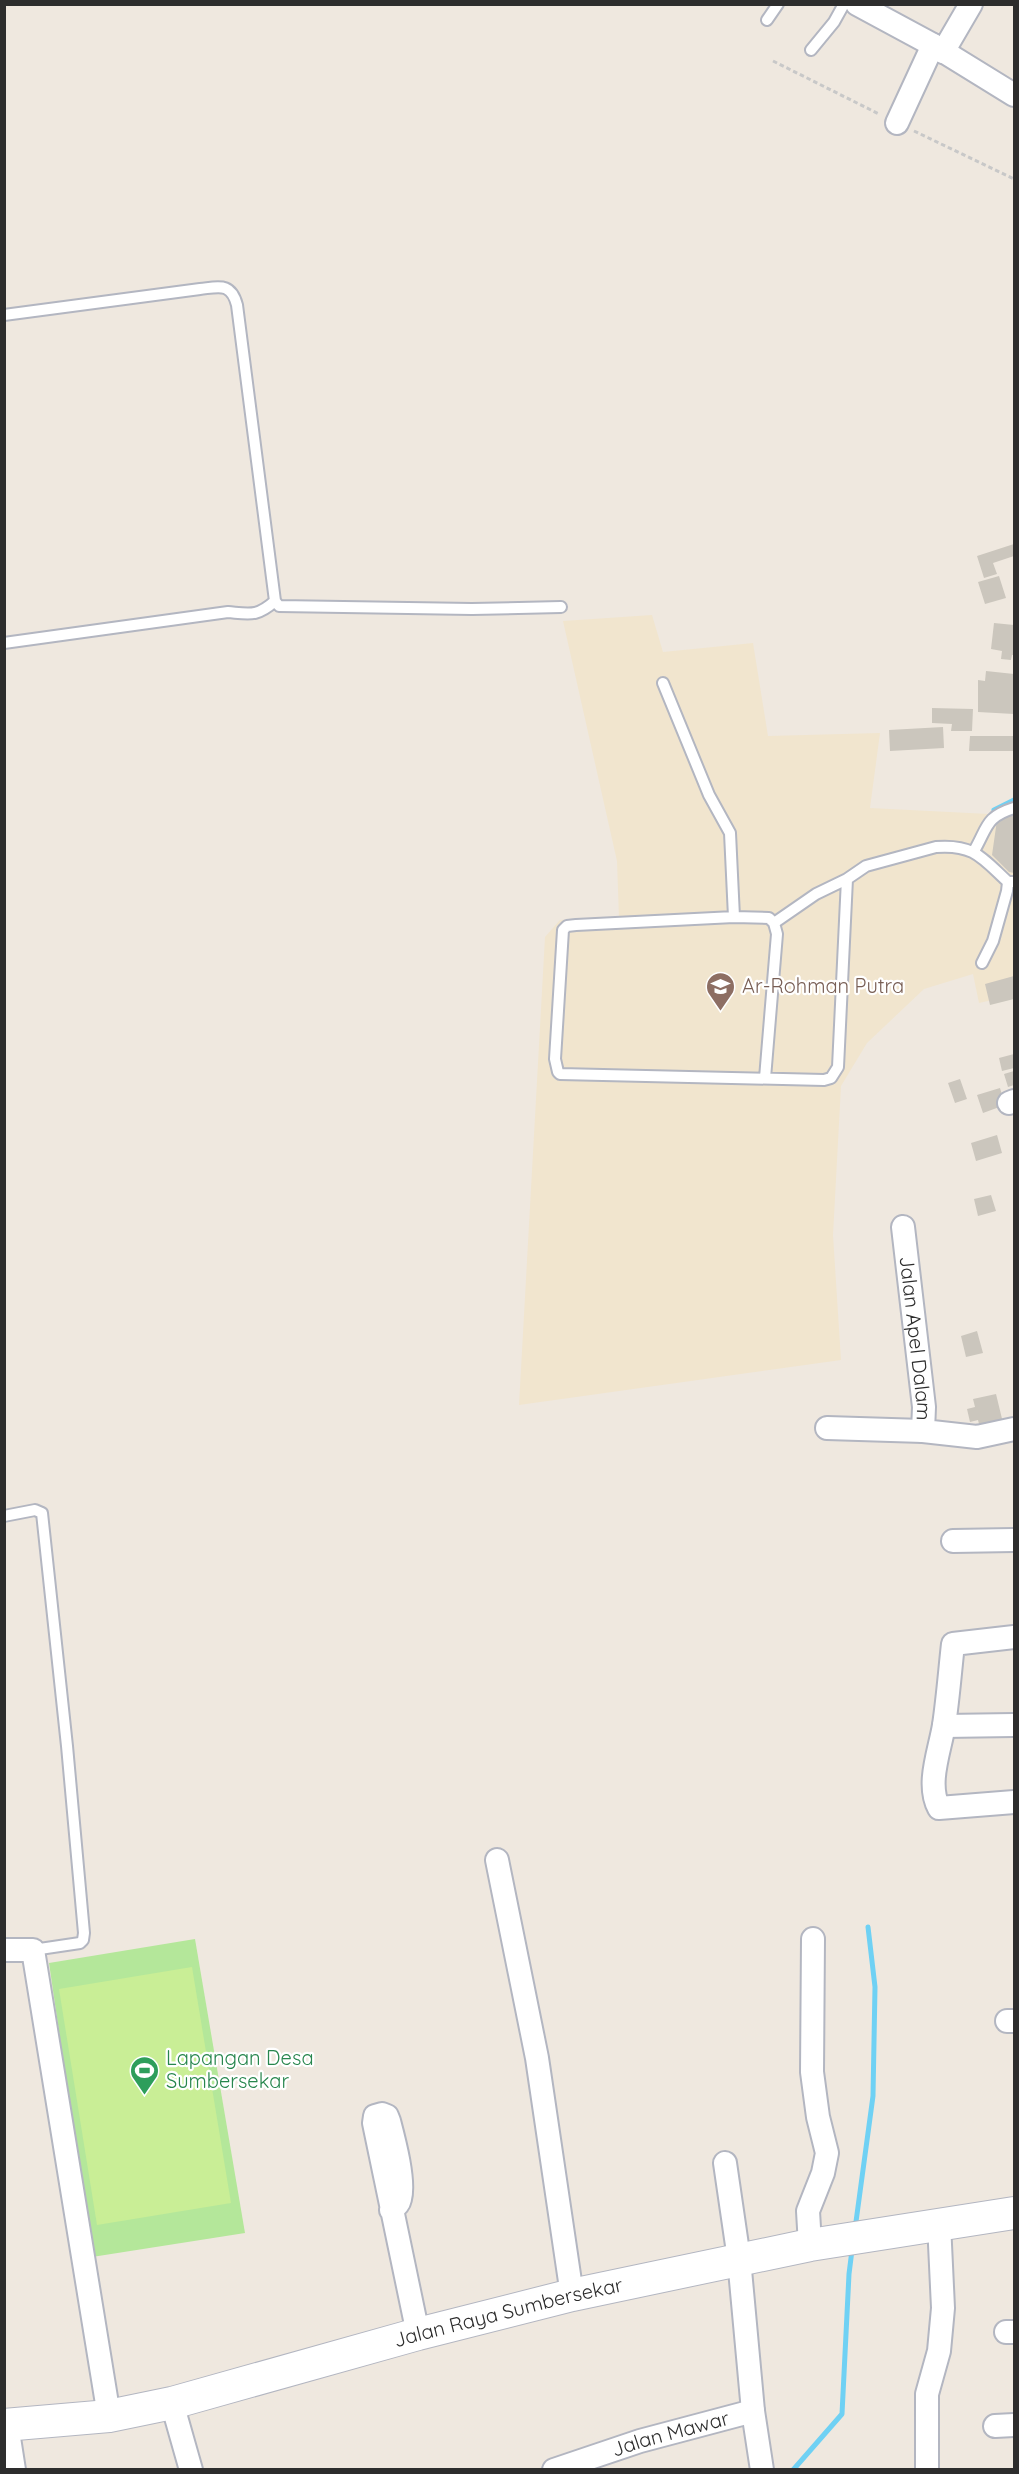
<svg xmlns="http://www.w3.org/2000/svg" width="1019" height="2474" viewBox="0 0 1019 2474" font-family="Quicksand,sans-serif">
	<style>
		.education { fill: #f1e5ce }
		.green { fill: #b4e79a }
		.pitch { fill: #c9ee96 }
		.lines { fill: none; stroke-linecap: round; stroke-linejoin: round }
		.stream { stroke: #6fd1f4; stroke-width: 5 }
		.building { fill: #cbc6bd }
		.lane-casing { stroke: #b3b6c1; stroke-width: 14 }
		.street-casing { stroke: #b3b6c1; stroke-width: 26 }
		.secondary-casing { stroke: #b3b6c1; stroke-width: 34 }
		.path { stroke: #c8c8c8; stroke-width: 3; stroke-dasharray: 4.5 3; stroke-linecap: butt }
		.lane { stroke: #fff; stroke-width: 10 }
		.street { stroke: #fff; stroke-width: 22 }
		.secondary { stroke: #fff; stroke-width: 32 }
		.labels { text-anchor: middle; stroke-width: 4.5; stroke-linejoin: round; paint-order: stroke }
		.education-label { font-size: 20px; fill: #785e54; stroke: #fff; text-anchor: start }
		.street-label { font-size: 20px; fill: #2d2d2d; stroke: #fff }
		.leisure-label { font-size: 20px; fill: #27864d; stroke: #fff; text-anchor: start }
	</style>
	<rect width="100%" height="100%" fill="#efe8df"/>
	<path class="education" d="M652,615L663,652L753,643L768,736L880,733L870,808L989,814L1014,802V995L979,1003L973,974L924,989L867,1043L841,1086L833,1235L841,1360L519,1405L545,937L560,920L619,918L617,861L563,621Z"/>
	<path class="green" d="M195,1939L245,2233L92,2257L49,1963Z"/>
	<path class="pitch" d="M192,1967L231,2203L97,2225L59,1989Z"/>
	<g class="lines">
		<path class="stream" d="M994,810L1014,800
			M855,2229L873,2096L875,1987L868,1927
			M793,2470L842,2414L849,2274L852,2250"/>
	</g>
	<path class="building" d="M1014,544V556L993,563L997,574L984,578L977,556Z
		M999,576L1006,598L985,604L978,582Z
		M994,623L1014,625V655H1012L1011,660L1001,659L1002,651L991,649Z
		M986,671L1014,674V714L978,712V680L985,681Z
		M932,708L973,709L972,731H951L952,724L932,723Z
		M943,727L944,748L890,751L889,730Z
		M970,736H1014V751H969Z
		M1014,810V873L1009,872L992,855L997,820Z
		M1014,976V999L990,1005L985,984Z
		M1014,1054V1068L1002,1071L999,1058Z
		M1014,1071V1085L1008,1087L1004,1074Z
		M960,1079L967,1099L955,1103L948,1083Z
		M1000,1088L1005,1105L983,1113L977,1095Z
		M997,1135L1002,1153L976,1161L971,1143Z
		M991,1195L996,1211L978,1216L974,1199Z
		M977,1331L983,1353L966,1357L961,1336Z
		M996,1394L1004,1427L981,1432L978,1420L970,1422L967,1409L975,1407L973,1399Z"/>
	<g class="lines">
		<defs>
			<path id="lane" d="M767,20L778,4
				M811,50L834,22L844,4
				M4,315L200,289C219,287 231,282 237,305L275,601L279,606L472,609L561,607
				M4,643L228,612C250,614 257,617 275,601
				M663,683L709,795L730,833L734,917
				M974,851C988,827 985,817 1014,808
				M774,923L816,894L847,879
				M982,963L993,941L1007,891L1008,882
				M765,1078L777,934L774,923L769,918L734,917L576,925L567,926L563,930L555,1059L558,1072L560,1074L824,1080L831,1078L838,1067L847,879L866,866L936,847C974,844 982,858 1008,882H1014
				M4,1516L35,1510L42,1513L67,1746L84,1933L83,1940L80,1943L33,1950"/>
			<g id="street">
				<path d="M857,4L933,45L1014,95"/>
				<path d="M943,52L971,4"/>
				<path d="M897,123L933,45"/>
				<path d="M1009,1103L1014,1101"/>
				<path id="s1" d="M903,1227L924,1407L923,1431L977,1437L1014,1429"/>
				<path d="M827,1428L923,1431"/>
				<path d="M953,1541L1014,1540"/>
				<path d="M1014,1637L953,1644C950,1671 948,1698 944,1725C940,1750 926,1784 939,1808L1014,1802"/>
				<path d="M944,1726L1014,1725"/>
				<path d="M497,1860L537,2058L572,2295"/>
				<path d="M4,1950H33L109,2416"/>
				<path d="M1007,2021H1014"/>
				<path d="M725,2163L739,2259L753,2411L762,2470"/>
				<path d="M391,2210C396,2207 399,2204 400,2199C405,2181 394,2140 389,2121L387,2116L382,2114L375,2116L374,2123L418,2334"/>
				<path d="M810,2245L808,2211L823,2173L827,2153L818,2117L812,2072L813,1939"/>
				<path d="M1006,2332H1014"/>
				<path d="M172,2403L191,2470"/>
				<path d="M7,2425L14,2470"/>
				<path d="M995,2426L1014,2425"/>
				<path id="s2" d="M554,2470L640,2441L753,2411"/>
				<path d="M927,2470V2394L939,2351L943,2308L939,2223"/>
			</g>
			<g id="secondary">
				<path id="s3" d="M4,2425L109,2416L172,2403L418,2334L572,2295L810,2245L1014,2213"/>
			</g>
		</defs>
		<use href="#lane" class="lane-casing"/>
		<use href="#street" class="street-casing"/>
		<use href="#secondary" class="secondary-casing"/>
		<path class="path" d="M773,61L879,114
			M914,131L1014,179"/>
		<use href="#lane" class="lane"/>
		<use href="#street" class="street"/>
		<use href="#secondary" class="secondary"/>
	</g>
	<defs>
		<symbol id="school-pin" viewBox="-11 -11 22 30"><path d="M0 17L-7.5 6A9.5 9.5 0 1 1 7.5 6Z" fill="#8d6e63" stroke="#fff"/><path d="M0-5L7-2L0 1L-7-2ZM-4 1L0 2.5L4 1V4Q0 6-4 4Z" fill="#fff"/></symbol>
		<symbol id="stadium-pin" viewBox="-11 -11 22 30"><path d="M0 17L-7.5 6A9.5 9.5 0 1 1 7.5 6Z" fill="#2e9e5b" stroke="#fff"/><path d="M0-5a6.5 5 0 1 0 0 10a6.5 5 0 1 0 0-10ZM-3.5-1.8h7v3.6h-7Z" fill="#fff"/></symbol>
	</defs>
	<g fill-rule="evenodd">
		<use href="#school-pin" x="704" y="970" width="33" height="45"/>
		<use href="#stadium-pin" x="128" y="2054" width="33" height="45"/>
	</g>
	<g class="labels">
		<g class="education-label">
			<text x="742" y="993">Ar-Rohman Putra</text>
		</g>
		<g class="street-label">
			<text dy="7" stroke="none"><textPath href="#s1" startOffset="112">Jalan Apel Dalam</textPath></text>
			<text dy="7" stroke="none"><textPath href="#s3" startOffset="518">Jalan Raya Sumbersekar</textPath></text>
			<text dy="7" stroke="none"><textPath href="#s2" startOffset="122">Jalan Mawar</textPath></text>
		</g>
		<g class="leisure-label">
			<text x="166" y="2065">Lapangan Desa<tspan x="166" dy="23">Sumbersekar</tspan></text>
		</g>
	</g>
	<rect width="1019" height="2474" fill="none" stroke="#2d2d2d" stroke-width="12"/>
</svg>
